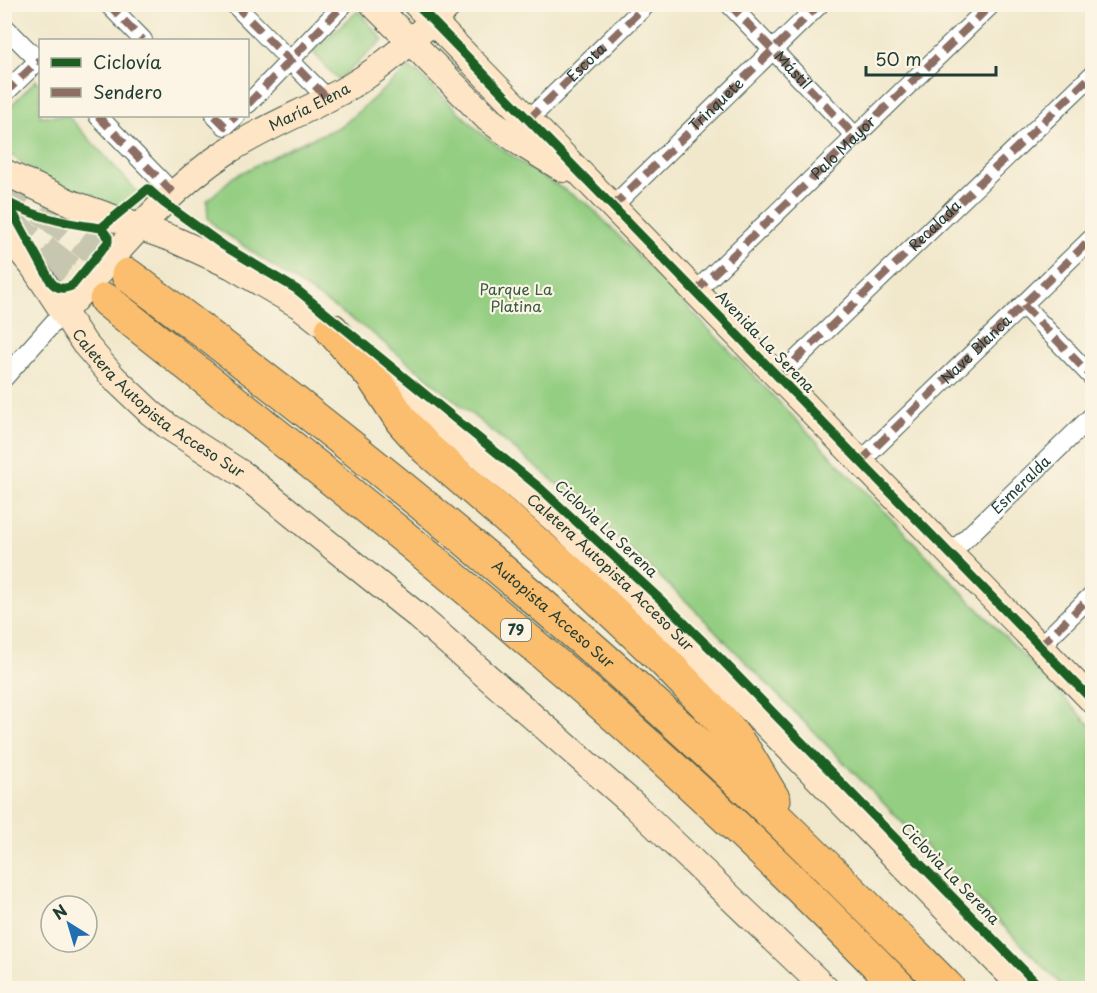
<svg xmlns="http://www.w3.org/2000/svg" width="1097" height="993" viewBox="0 0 1097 993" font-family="'Playpen Sans',sans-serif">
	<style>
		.green { fill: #94ce82; stroke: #5a865b; stroke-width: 1.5 }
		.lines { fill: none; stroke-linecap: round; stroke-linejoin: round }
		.highway-tunnel { stroke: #c7c6ae; stroke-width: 33; stroke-dasharray: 33 16; stroke-linecap: butt }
		.street-casing { stroke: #3e574b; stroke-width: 20 }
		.secondary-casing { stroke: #3e574b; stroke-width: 28 }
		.highway-casing { stroke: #3e574b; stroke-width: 35 }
		.street { stroke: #fff; stroke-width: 18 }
		.secondary { stroke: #fde5c5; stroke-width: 26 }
		.highway { stroke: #fbbd6e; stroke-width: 33 }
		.quiet { stroke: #8d6e63; stroke-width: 8; stroke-dasharray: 15 8; stroke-linecap: butt }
		.cycleway-casing { stroke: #fcf5e5; stroke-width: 13 }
		.cycleway { stroke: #1b5e20; stroke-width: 9 }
		.labels { text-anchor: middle; stroke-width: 4.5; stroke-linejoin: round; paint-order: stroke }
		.shield { fill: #fcf5e5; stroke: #617469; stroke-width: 1.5 }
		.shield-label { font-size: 14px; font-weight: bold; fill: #1f3d34 }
		.street-label { font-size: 15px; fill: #1f3d34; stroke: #fcf5e5 }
		.park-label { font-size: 15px; fill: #365a44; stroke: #fcf5e5 }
	</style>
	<rect width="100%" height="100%" fill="#fcf5e5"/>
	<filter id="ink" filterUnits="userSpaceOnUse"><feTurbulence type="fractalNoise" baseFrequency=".0167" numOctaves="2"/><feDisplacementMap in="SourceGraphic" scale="12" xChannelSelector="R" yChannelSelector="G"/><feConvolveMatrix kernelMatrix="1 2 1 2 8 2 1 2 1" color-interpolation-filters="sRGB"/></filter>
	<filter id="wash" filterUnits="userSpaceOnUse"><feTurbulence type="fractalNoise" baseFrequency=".008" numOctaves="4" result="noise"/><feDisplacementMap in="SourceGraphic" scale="24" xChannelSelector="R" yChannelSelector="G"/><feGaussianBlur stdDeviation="1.35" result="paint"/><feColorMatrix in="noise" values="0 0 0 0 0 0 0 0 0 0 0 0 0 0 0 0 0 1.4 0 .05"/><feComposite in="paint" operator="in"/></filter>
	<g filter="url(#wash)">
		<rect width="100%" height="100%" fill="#f1e8cc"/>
		<path class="green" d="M358,11L383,40L338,80L312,51Z
			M409,67L416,73L417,72L483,135L532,170L589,205L1092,727V988H1064L687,602L568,493L372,333L217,228L208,218L207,201L233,177L292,147L342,126Z
			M36,80L40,86V116H68L145,200L129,216L50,182L5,151L4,113Z"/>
	</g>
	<g filter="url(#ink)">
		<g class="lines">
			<path class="highway-tunnel" d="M4,178L128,275
				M4,221L106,300"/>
			<defs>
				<g id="street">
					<path d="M108,4L143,40"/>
					<path d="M234,4L328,99"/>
					<path d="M729,4L856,137"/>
					<path d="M4,26L40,62"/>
					<path d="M4,94L38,61"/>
					<path d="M248,104L344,4"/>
					<path d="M98,116L174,194"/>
					<path d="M215,116L225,126L236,116"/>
					<path d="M528,120L647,4"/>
					<path d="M612,207L820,4"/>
					<path id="s1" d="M695,292L992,4"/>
					<path d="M1023,305L1092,377"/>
					<path id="s2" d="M778,377L1092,75"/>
					<path d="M4,378L63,312"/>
					<path id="s3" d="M860,462L1092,238"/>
					<path id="s4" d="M950,554L1092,416"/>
					<path d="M1040,646L1092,595"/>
				</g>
				<g id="secondary">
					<path d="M373,4L488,119L522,144L563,169"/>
					<path d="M416,4L1092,700"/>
					<path d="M4,172L71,203L173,239L232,266L300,306L346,342"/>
					<path id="s5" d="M4,231L33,266L84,343L114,378L151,413L169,427L244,475L418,616L635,806L825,988"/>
					<path id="s6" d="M63,312C114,257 162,194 226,152C266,126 310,110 351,86C388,64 419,34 450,4"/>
					<path id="s7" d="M374,366L559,523L640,598L734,692L1023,988"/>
				</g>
				<g id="highway">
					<path id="s8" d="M128,275C315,414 498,561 670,718C766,805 857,897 948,988"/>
					<path d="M106,300C248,413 392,524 530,642C659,751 782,867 900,988"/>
					<path d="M332,330L373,377L402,421L427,449L580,581L664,661L722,721L746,753L774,800"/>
				</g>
			</defs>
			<use href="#street" class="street-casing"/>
			<use href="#secondary" class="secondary-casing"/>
			<use href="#highway" class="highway-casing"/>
			<use href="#street" class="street"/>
			<use href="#secondary" class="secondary"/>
			<use href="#highway" class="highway"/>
			<g class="quiet">
				<path d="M108,4L143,40"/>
				<path d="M234,4L328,99"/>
				<path id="s9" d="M729,4L856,137"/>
				<path d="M4,94L38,61L40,62"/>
				<path d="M248,104L344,4"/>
				<path d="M98,116L174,194"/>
				<path d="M215,116L225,126L236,116"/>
				<path id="s10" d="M528,120L647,4"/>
				<path id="s11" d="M612,207L820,4"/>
				<path d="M695,292L992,4"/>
				<path d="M1023,305L1092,377"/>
				<path d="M778,377L1092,75"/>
				<path d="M860,462L1092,238"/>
				<path d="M1040,646L1092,595"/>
			</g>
			<defs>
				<path id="cycleway" d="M416,4L1092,700
					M4,200C32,217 69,224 101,228L108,237V242L73,285C65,290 57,289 51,282L7,202
					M101,228L148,189L164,203L224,246L296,289L540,488L661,600L720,658L1041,988"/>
			</defs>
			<use href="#cycleway" class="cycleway-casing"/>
			<use href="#cycleway" class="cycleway"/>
		</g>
	</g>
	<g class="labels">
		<rect class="shield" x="501" y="619" width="30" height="22" rx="4.5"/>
		<g class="shield-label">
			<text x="516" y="635">79</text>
		</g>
		<g class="street-label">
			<text dy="5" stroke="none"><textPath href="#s10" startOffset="82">Escota</textPath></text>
			<text dy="5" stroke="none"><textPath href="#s9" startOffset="92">Mástil</textPath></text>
			<text dy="5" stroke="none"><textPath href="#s11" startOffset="146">Trinquete</textPath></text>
			<text dy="5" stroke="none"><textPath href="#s6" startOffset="324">María Elena</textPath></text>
			<text dy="5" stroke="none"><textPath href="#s1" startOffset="207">Palo Mayor</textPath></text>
			<text dy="5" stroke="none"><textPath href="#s2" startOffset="218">Recalada</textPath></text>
			<text transform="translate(765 342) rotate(46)" y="5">Avenida La Serena</text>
			<text dy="5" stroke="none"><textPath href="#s3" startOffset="162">Nave Blanca</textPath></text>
			<text dy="5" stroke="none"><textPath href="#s5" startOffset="234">Caletera Autopista Acceso Sur</textPath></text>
			<text dy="5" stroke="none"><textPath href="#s4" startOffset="99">Esmeralda</textPath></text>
			<text transform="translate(606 529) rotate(43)" y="5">Ciclovìa La Serena</text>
			<text dy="5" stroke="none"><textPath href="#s7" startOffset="314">Caletera Autopista Acceso Sur</textPath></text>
			<text dy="5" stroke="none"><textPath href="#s8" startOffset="544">Autopista Acceso Sur</textPath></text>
			<text transform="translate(950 874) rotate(46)" y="5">Ciclovìa La Serena</text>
		</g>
		<g class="park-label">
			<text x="516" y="295">Parque La<tspan x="516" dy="17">Platina</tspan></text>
		</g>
	</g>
	<rect width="1097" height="993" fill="none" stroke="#fcf5e5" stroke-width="24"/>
	<rect x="39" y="39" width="210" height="78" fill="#fcf5e5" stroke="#a4ab9e" stroke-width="1.5"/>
	<rect x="51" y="58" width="30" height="9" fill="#1b5e20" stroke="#a4ab9e" stroke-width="1.5"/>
	<text x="93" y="69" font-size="18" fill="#1f3d34">Ciclovía</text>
	<rect x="51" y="88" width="30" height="9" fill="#8d6e63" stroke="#a4ab9e" stroke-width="1.5"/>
	<text x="93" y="99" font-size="18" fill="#1f3d34">Sendero</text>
	<g transform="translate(69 924) rotate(323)"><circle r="28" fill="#fcf5e5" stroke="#a4ab9e" stroke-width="1.5"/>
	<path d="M0-4.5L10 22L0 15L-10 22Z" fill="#1f6fb2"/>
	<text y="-9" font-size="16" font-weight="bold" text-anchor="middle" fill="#1f3d34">N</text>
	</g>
	<path d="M866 66v9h130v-9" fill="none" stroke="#1f3d34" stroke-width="3"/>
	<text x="875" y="66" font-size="18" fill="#1f3d34" stroke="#fcf5e5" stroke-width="4.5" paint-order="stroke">50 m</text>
</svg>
